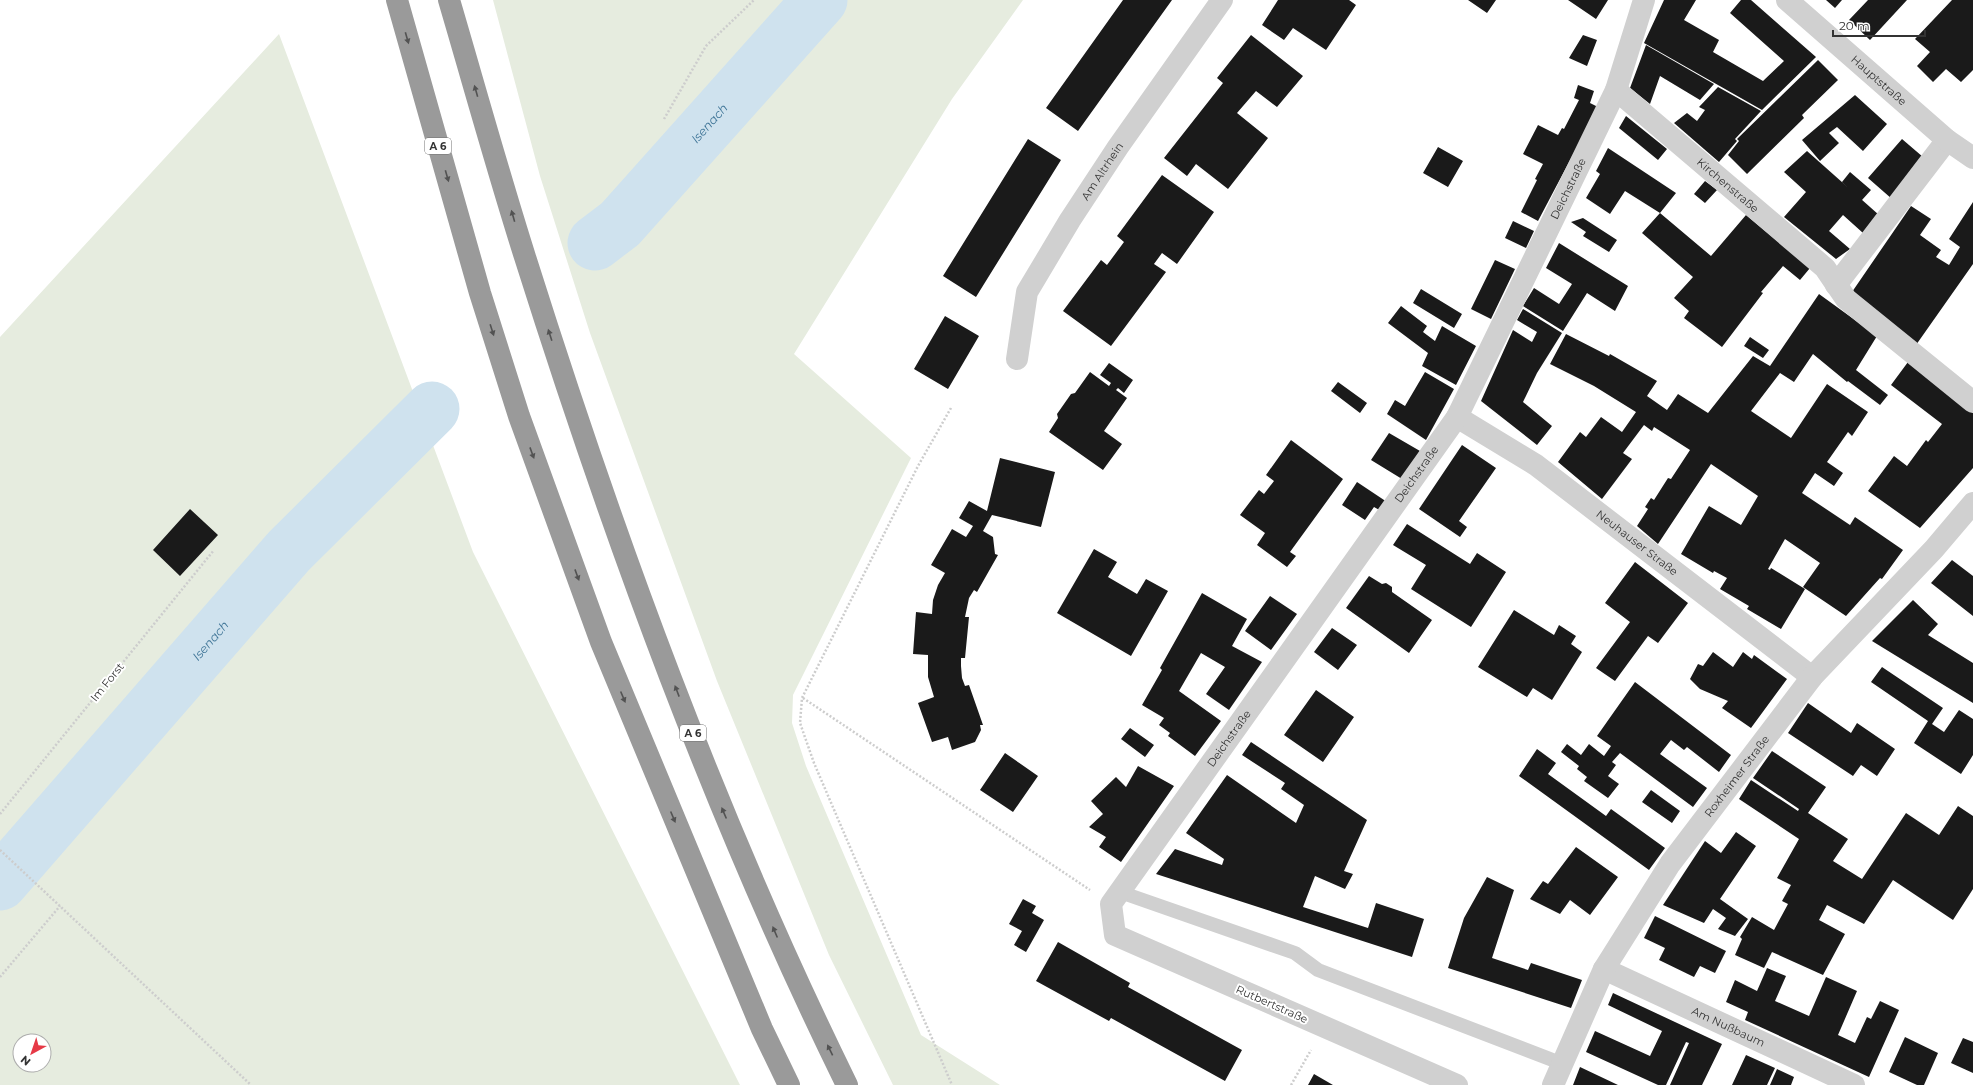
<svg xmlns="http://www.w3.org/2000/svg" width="1973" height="1085" viewBox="0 0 1973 1085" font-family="Montserrat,sans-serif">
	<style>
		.green { fill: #e6ecdf; fill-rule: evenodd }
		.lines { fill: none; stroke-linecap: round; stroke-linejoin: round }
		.river { stroke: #cfe2ee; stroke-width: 55 }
		.building { fill: #1a1a1a }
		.path { stroke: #cdcdcd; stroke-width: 2.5; stroke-dasharray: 2 2; stroke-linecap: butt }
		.service { stroke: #d0d0d0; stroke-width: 14 }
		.minor { stroke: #d0d0d0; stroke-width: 22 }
		.tertiary { stroke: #d0d0d0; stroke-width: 22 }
		.motorway { stroke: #9a9a9a; stroke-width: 22 }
		.oneway { fill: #525252 }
		.labels { text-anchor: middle; stroke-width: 4; stroke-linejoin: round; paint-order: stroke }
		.shield { fill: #fff; stroke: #707070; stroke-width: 1 }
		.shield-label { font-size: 10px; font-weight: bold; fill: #333 }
		.street-label { font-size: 11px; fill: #333; stroke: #fff }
		.water-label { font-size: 12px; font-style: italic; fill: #3f7597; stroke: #fff }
	</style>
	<rect width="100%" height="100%" fill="#fff"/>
	<path class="green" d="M493,0H1023L952,99L794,354L911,458L793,695L792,723L806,766L921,1035L1000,1085H893L829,955L717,681L590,333L540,176Z
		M279,34L473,552L740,1085H0V337ZM20,1041H44V1065H20Z"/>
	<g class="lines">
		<g class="river">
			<path id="s1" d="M595,243L620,224L820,0"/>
			<path id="s2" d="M0,883L289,551L432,409"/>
		</g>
	</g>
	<path class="building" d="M1123,0H1172L1078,131L1046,108Z
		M1278,0H1349L1356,5L1326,50L1293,28L1284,40L1262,25Z
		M1468,0H1496L1487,13Z
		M1568,0H1608L1596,19Z
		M1664,0H1696L1684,20L1719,40L1713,52L1763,81L1784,61L1730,13L1741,0H1751L1816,57L1762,110L1644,43Z
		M1826,0H1842L1835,8Z
		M1868,0H1907L1870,40L1849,20Z
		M1952,0H1973V70L1961,82L1946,69L1933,82L1917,66L1930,52L1915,39Z
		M1251,35L1303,76L1277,107L1256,91L1237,113L1268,138L1228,189L1196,164L1187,176L1164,158L1223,83L1217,78Z
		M1583,35L1597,40L1587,66L1569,58Z
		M1646,45L1714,84L1700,100L1660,76L1650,104L1630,88Z
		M1818,60L1838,80L1802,115L1804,118L1747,174L1728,155L1739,141L1737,139Z
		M1578,85L1594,91L1590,103L1598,107L1538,221L1521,212L1537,180L1535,179L1543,164L1523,154L1538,125L1558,135L1562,128L1564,129L1579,100L1574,98Z
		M1718,87L1761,111L1735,139L1737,141L1719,162L1674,123L1687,113L1697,121L1705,110L1699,107Z
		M1855,95L1887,124L1863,151L1837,127L1829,133L1839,143L1820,161L1802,140Z
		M1626,116L1667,149L1658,160L1619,128Z
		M1028,139L1061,160L976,297L943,276Z
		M1902,139L1923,157L1892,199L1868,178Z
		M1438,147L1463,161L1448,187L1423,173Z
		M1608,148L1676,193L1660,213L1625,191L1610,214L1586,198L1600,174L1596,171Z
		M1807,151L1879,215L1863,233L1843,215L1829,231L1850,249L1836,259L1784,217L1806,192L1784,172Z
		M1850,172L1871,190L1862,200L1842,182Z
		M1162,175L1214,212L1177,264L1162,253L1154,264L1166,272L1111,346L1063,311L1101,260L1107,265L1124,242L1117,236Z
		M1705,181L1717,190L1705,203L1694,194Z
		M1973,202V264L1916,345L1852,292L1911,206L1931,219L1920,235L1941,250L1936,257L1949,265L1960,247L1949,239Z
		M1660,213L1711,256L1746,215L1810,268L1800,280L1783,266L1761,292L1763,293L1722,347L1684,318L1689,311L1674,298L1693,277L1642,233Z
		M1583,218L1617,240L1609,252L1583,236L1586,232L1571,222Z
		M1513,221L1534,231L1526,248L1505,238Z
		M1559,243L1628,286L1615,311L1587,293L1563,331L1523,306L1534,288L1559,304L1572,284L1546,268Z
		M1495,260L1515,269L1491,319L1471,309Z
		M1421,289L1462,314L1454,328L1413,303Z
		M1819,294L1877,336L1856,370L1888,395L1880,405L1848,381L1847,382L1813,354L1794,382L1780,373L1751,411L1791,438L1827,384L1868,412L1852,436L1848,432L1827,462L1843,473L1834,486L1815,473L1802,493L1850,525L1855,517L1903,550L1882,579L1880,578L1846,616L1803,587L1820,563L1785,539L1768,569L1770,570L1771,568L1805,589L1781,629L1747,609L1749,606L1720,589L1727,578L1714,571L1713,573L1681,554L1709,506L1741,525L1758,496L1711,464L1658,544L1637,526L1648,509L1645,507L1651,498L1654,500L1668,478L1671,479L1690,450L1654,427L1652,431L1644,425L1623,453L1632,459L1602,499L1558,462L1580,432L1586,437L1601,417L1622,432L1636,412L1594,386L1550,364L1566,334L1609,356L1610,354L1657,381L1647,396L1667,410L1678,394L1708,413L1753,356L1770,366Z
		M1401,306L1427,326L1423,332L1435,341L1442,326L1476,346L1456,385L1422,366L1428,353L1388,323Z
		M1523,309L1562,333L1537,373L1523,402L1552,426L1537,445L1481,401L1513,330L1532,342L1537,332L1517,320Z
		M945,316L979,336L948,389L914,369Z
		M1750,337L1769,350L1763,358L1744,346Z
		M1908,362L1973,413V468L1920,528L1868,491L1894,456L1907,466L1926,440L1928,442L1942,424L1891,385Z
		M1109,363L1133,380L1124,393L1118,388L1116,390L1127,398L1104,431L1122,444L1103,470L1049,432L1058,418L1057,414L1071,394L1075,393L1090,372L1109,386L1111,383L1100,375Z
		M1425,372L1454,389L1426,440L1387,414L1395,400L1405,406Z
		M1338,382L1367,403L1360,413L1331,391Z
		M1389,433L1420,451L1402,479L1371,460Z
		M1291,440L1343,479L1290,552L1296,556L1287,567L1257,545L1265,533L1240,515L1259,490L1264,494L1274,481L1266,475Z
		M1462,445L1496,468L1459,521L1467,527L1460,537L1419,509Z
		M1000,458L1055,472L1041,527L992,515L983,531L993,537L995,554L998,555L977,592L974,590L969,598L965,617H969L965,658H961V666L962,678L965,686L969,685L983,725H980L981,730L975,742L952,750L948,737L932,742L918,703L934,697L928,677V655L913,654L916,612L932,614L933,600L938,585L945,573L931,565L952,529L966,537L973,526L959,518L969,501L987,511Z
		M1357,482L1387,502L1381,511L1374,507L1365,520L1342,505Z
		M190,509L218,535L180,576L153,550Z
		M1407,524L1470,564L1477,553L1506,572L1471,627L1411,589L1426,565L1393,545Z
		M1094,549L1117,562L1108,577L1137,594L1146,579L1168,591L1131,656L1057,613Z
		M1952,560L1973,576V616L1931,583Z
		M1635,562L1688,603L1658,643L1648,636L1615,681L1596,668L1630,622L1605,603Z
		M1369,576L1382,584L1386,583L1392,587V592L1432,620L1409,653L1346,608Z
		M1202,593L1247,619L1232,646L1262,662L1229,710L1206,694L1225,667L1201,653L1179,691L1221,721L1195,756L1168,736L1170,733L1159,725L1164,718L1142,705L1162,670L1160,668Z
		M1270,596L1297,614L1271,650L1245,631Z
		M1913,600L1938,624L1928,635L1973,663V703L1872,641Z
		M1514,610L1554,635L1559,625L1576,636L1571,644L1582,652L1552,700L1533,688L1527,697L1478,667Z
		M1332,628L1357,645L1338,670L1314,652Z
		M1713,652L1733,667L1743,652L1752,659L1754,655L1787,679L1751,728L1722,708L1728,701L1700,689L1690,679L1698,664L1703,666Z
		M1882,667L1943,708L1932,724L1944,732L1959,710L1973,719V755L1961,774L1914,743L1928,721L1871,682Z
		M1635,682L1731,755L1719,772L1687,747L1684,750L1671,740L1660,754L1707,788L1693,807L1620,753L1612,762L1616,765L1608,776L1619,784L1608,798L1584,781L1587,777L1577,769L1579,766L1561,752L1567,744L1581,755L1589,744L1604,756L1611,746L1597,736Z
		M1316,690L1354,717L1323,762L1284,735Z
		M1808,703L1851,733L1857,723L1895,749L1877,776L1861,765L1853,776L1788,733Z
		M1130,728L1154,745L1145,757L1121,739Z
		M1251,742L1367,820L1344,871L1353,874L1345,889L1315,876L1303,907L1368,928L1376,903L1424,919L1412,957L1156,874L1175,849L1222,865L1224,859L1186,833L1227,775L1296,823L1304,805L1281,789L1285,783L1242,755Z
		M1537,749L1556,763L1548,774L1606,816L1611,809L1665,848L1649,870L1519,776Z
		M1772,751L1826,787L1808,813L1848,839L1833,861L1862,879L1906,813L1939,835L1958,806L1973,816V889L1953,920L1893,880L1864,924L1827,905L1819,920L1845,934L1823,975L1772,952L1764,968L1735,955L1742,939L1740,937L1752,917L1774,930L1788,904L1782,901L1791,885L1777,878L1799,839L1739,799L1751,780L1798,811L1799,809L1753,778Z
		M1005,753L1038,776L1013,812L980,790Z
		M1138,766L1174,786L1121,862L1099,847L1106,837L1089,827L1103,814L1091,801L1116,777L1126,787Z
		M1651,790L1680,811L1672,823L1642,802Z
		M1736,832L1756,846L1720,899L1748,919L1735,936L1718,929L1726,918L1713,909L1704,923L1663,905L1705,841L1721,853Z
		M1576,847L1618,877L1590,915L1570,900L1560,914L1530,899L1543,881L1548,884Z
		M1487,877L1514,890L1492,958L1528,970L1531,963L1582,980L1571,1008L1448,968L1464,918Z
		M1023,899L1036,906L1032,913L1044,920L1026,952L1014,945L1022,931L1009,924Z
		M1655,916L1726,951L1715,973L1700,966L1694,977L1659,960L1665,948L1644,938Z
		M1058,942L1130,983L1128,987L1242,1050L1225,1081L1111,1018L1109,1021L1036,981Z
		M1767,968L1786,976L1775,1001L1809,1016L1826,977L1857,991L1838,1035L1855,1043L1867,1017L1871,1019L1880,1001L1899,1010L1869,1077L1745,1020L1748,1012L1726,1002L1735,980L1757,991Z
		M1613,993L1722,1044L1702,1085H1670L1689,1043L1686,1042L1666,1085H1658L1586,1052L1595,1031L1650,1056L1662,1031L1608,1005Z
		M1905,1037L1938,1053L1924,1085H1917L1889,1072Z
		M1963,1038L1973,1042V1073L1951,1063Z
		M1746,1055L1775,1068L1767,1085H1732Z
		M1580,1067L1618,1085H1573Z
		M1777,1069L1794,1077L1791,1085H1770Z
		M1314,1074L1333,1085H1308Z"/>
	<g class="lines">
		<path class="path" d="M664,119L706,46L754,0
			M951,408L918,466L802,698L800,723L814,763L952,1085
			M803,698L1090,890
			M0,814L214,550
			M0,850L251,1085
			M0,977L60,906
			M1291,1085L1311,1050"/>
		<path class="service" d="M1120,892L1295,953L1318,970L1563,1064"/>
		<g class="minor">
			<path id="s3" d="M1616,90L1825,268L1846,299L1973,402"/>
			<path d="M1836,285L1947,140"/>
			<path id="s4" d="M1017,359L1027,292L1070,220L1118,147L1222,0"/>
			<path id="s5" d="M1457,417L1536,465L1812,677"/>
			<path id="s6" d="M1604,969L1854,1085"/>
			<path id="s7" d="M1457,1085L1115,935L1111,904L1457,417L1616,90L1644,0"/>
			<path id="s8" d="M1553,1085L1604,969L1670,864L1812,677L1934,549L1973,503"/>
		</g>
		<path class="tertiary" id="s9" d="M1787,0L1947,140L1973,158"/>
		<path class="motorway" d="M397,0L480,293L519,416L601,642L762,1029L789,1085
			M449,0C474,85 498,172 525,257C614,539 716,819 847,1085"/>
	</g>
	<defs><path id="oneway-solid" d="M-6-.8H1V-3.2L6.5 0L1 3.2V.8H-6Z"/></defs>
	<g class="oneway">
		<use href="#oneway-solid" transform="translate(407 38) rotate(74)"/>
		<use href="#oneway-solid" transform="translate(476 91) rotate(-106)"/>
		<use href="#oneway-solid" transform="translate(447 176) rotate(74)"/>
		<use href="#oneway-solid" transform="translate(513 216) rotate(-106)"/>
		<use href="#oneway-solid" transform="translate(492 330) rotate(72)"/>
		<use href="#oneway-solid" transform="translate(550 335) rotate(-108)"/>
		<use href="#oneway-solid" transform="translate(532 453) rotate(70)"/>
		<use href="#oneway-solid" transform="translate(577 575) rotate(70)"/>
		<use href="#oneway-solid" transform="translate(677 691) rotate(-111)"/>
		<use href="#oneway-solid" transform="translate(623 697) rotate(67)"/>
		<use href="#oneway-solid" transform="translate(724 813) rotate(-113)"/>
		<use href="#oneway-solid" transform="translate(673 817) rotate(67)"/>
		<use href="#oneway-solid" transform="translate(775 932) rotate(-113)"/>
		<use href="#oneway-solid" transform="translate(830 1050) rotate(-116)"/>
	</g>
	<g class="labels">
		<g class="shield">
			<rect x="425" y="138" width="26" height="16" rx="3"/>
			<rect x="680" y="725" width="26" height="16" rx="3"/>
		</g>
		<g class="shield-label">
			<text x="438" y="150">A 6</text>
			<text x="693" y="737">A 6</text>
		</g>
		<g class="street-label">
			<text dy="4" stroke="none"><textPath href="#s9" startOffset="122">Hauptstraße</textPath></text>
			<text dy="4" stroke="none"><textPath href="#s4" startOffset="210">Am Altrhein</textPath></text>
			<text dy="4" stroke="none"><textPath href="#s3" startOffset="147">Kirchenstraße</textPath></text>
			<text dy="4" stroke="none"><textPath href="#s7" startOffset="1256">Deichstraße</textPath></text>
			<text dy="4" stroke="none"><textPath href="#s7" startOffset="932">Deichstraße</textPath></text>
			<text dy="4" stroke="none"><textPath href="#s5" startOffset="220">Neuhauser Straße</textPath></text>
			<text transform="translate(107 682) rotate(-51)" y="4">Im Forst</text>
			<text dy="4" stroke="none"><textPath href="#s7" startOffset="608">Deichstraße</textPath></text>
			<text dy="4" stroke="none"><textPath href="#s8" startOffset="361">Roxheimer Straße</textPath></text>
			<text transform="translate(1272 1004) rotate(24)" y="4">Rutbertstraße</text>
			<text dy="4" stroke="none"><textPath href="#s6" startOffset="137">Am Nußbaum</textPath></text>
		</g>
		<g class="water-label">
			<text dy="4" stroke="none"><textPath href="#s1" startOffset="166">Isenach</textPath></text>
			<text dy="4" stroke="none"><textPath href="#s2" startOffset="321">Isenach</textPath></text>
		</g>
	</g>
	<g transform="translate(32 1053) rotate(220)"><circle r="19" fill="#ffffff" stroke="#adadad"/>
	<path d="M0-3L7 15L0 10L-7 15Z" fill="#e63946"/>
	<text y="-6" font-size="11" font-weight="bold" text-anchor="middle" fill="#333333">N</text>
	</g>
	<path d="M1833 30v6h92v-6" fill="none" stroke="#333333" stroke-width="2"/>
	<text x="1839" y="30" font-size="12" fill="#333333" stroke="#ffffff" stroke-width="3" paint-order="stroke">20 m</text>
</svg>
